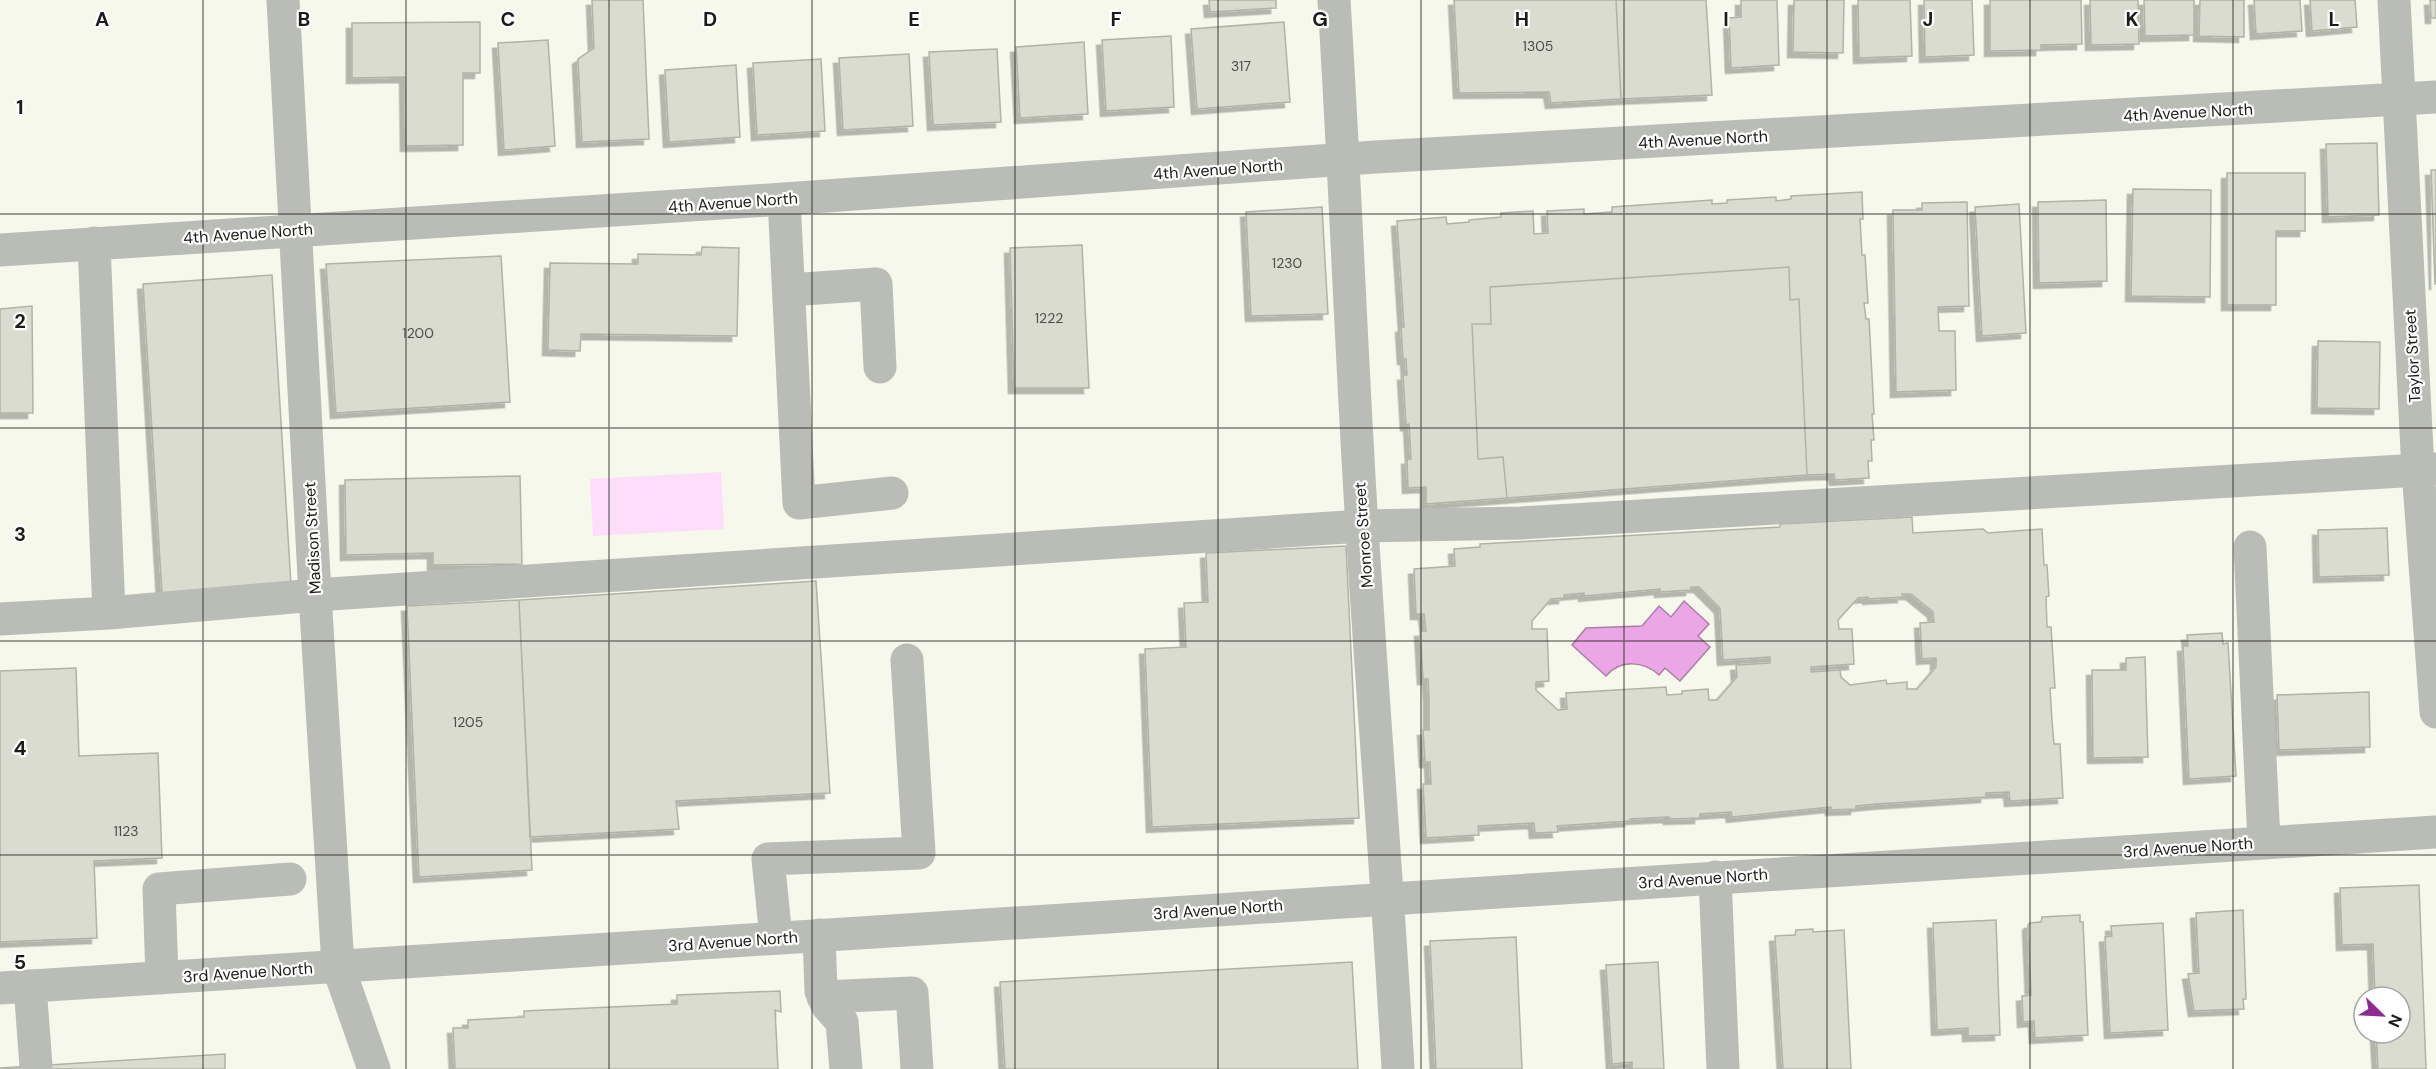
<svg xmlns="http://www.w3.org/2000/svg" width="2436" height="1069" viewBox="0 0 2436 1069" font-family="'DM Sans',sans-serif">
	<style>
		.green { fill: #feddfb }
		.water { fill: #eaa6e5; stroke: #ac7da7; stroke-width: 1.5 }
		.building { fill: #dadccf; stroke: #b0b3a6; stroke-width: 1.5; fill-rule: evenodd; filter: url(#shadow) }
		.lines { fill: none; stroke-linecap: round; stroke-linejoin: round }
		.minor { stroke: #babcb6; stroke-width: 33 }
		.grid { fill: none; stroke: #1b1c17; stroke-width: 1.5; stroke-opacity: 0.55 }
		.labels { text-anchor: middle; stroke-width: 4.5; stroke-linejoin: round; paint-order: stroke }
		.number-label { font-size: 14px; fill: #4b4c45 }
		.street-label { font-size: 16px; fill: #1b1c17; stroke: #fff }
		.grid-label { font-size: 20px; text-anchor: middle; font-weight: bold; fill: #1b1c17; stroke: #fff; stroke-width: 4.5; stroke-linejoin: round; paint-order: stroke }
	</style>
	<defs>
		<filter id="shadow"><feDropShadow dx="-5.5" dy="5.5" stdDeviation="0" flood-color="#0004"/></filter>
	</defs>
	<rect width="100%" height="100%" fill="#f5f8eb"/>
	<path class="green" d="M721,472L724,529L593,536L590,479Z"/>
	<path class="water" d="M1684,601L1709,624L1698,636L1710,647L1680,681L1665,668L1659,675C1644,661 1620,659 1606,676L1572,645L1586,628L1642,626L1659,606L1671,617Z"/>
	<path class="building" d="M592,0H643L649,139L582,142L578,59L594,48Z
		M1209,0H1276V8L1210,12Z
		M1454,0H1616L1621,99L1551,103L1549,92L1459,93Z
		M1616,0H1706L1712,95L1621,99Z
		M1741,0H1777L1779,65L1731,68L1729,18L1741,17Z
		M1794,0H1844L1843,53L1793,52Z
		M1858,0H1910L1912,56L1859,58Z
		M1924,0H1972L1974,55L1925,57Z
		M1990,0H2081L2082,44L2041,45V50L1990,51Z
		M2090,0H2138L2139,44L2091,45Z
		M2144,0H2194V35L2145,36Z
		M2200,0H2244V37L2199,36Z
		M2254,0H2300L2302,31L2256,34Z
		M2310,0H2355L2357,27L2312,31Z
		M2430,0H2436V18H2431Z
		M480,22V73H463V145L406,146L405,77L352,78V23Z
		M1284,22L1290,102L1197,109L1191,29Z
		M1171,36L1174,107L1106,111L1102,40Z
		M548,40L555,146L504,150L498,43Z
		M1084,42L1088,114L1020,118L1016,47Z
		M997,49L1001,122L933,125L929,52Z
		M909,54L913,126L843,130L839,58Z
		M821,59L825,131L757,135L753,63Z
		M736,65L740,137L669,142L665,70Z
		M2377,143L2379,215L2328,217L2326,144Z
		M2431,170H2436V284H2435Z
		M2227,173H2305V231H2276V305H2227Z
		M2133,189L2211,190L2210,297L2131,296Z
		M1862,192L1863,219H1860L1862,255H1865L1868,303H1864L1866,319H1869L1874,414H1872L1874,440H1871L1872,461H1868L1869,478L1835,480L1834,474L1807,475L1799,299L1790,300L1789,267L1490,287L1491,324H1472L1478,459L1503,457L1507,498L1426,504V487L1408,488L1407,459H1411L1409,424L1406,425L1403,375H1407L1406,359H1403L1401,327H1404L1397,221L1446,217L1447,224L1469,222V220L1501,217V213L1533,211L1534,234L1548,233L1547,211L1584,209V214L1612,212V207L1712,200V204L1727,203V200L1776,197V201L1791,199V196Z
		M2106,200L2107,281L2039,283L2038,202Z
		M1967,202L1969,306L1938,307L1939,331H1955L1956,390L1896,392L1893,210H1922V203Z
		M2019,204L2026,333L1982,336L1975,207Z
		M1322,207L1328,314L1251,316L1246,212Z
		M1082,245L1089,388H1014L1010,248Z
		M702,247L739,248L737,336L581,334L580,351L548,350L550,263L638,264V254L701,255Z
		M501,256L510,402L336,413L326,264Z
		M1789,267L1790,300L1799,299L1807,475L1507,498L1503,457L1478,459L1472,324H1491L1490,287Z
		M272,275L291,585L162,594L143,284Z
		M32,306L33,413H0V309Z
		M2318,341L2380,342L2379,409L2317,408Z
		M520,476L522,564L433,565V553L346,555L345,480Z
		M1912,517L1913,533L1983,529L1988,533L2042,529L2044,565H2047L2049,596L2046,597L2047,627H2051L2055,688H2050L2052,721L2054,744H2060L2063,798L2010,801L2009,792L1986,793V797L1877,804L1856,806V809L1831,810V807L1732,817L1731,812L1700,814V818L1669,819V817L1630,819V821L1557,826L1558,832L1535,833L1534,823L1478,826L1479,835L1426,838L1423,784H1431L1430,762H1425L1423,730H1429V697L1428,679H1423L1420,631H1426L1424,614H1416L1414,569L1455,566L1454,549L1480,547V544L1780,527V524ZM1691,587H1699L1720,608L1723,660L1770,657V663L1736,665L1737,677L1717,700H1709L1708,689L1682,691V694L1667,695L1666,687L1566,693L1567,709L1558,710L1536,690V682L1549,681L1547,629H1532V621L1551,599L1564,598V595L1584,593V596L1660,589V592L1691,590ZM1902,594H1911L1933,612L1934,622L1920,623L1922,659L1936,658V667L1917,689H1907V682L1887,684L1886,680L1850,685L1841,677L1840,670L1811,672V667L1854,664L1852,629H1839L1838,620L1858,598L1868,597V599L1903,597Z
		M2387,528L2389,575L2319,577L2318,530Z
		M1346,546L1359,818L1152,827L1145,649L1186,647L1184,603L1208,602L1206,553Z
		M816,581L830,793L676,801L679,829L530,837L519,600Z
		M519,600L532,870L419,877L407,606Z
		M2222,633L2223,644L2228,643L2236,776L2189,779L2183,646H2188L2187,635Z
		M2145,657L2148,757L2093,758L2092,670H2126V658Z
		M76,668L79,756L158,753L162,858L94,861L97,938L0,942V671Z
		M2369,692L2370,747L2279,750L2277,695Z
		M2419,885L2426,1069H2378L2376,1033H2400V997H2375L2373,944L2342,945L2340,888Z
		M2243,910L2246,999H2243L2244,1009L2194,1011L2188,974L2199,973L2196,913Z
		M2080,915V922H2083L2088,1035L2035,1038L2034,1021L2023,1022L2022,996L2031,995L2028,925L2030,923L2041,922L2042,917Z
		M1996,920L2000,1035L1968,1036V1028L1937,1030L1933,923Z
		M2163,923L2168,1030L2110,1033L2105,937L2112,936L2111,926Z
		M1813,929V932L1844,930L1851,1069H1783L1775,936L1795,935L1796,930Z
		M1516,937L1522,1069H1436L1430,941Z
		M1352,962L1358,1069H1005L1000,982Z
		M1658,962L1664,1069H1632V1062L1612,1064L1606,965Z
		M780,991L781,1012L775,1010L778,1069H455L453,1028H468V1020L524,1017V1011L677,1004V995Z
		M225,1054V1069H0V1068Z"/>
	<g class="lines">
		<path class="minor" d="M283,0L315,595L338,966L374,1069
			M1334,0C1345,175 1351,351 1362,527C1373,708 1388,888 1398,1069
			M2394,0L2418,470L2436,712
			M784,199L799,503L892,493
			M94,243L109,613
			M0,250L784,199L1375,157L2436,97
			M789,290L876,284L880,367
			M2250,547L2264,842
			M0,619L109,613L315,595L1362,526L1521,523L2436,469
			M1715,877L1723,1069
			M819,935L821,991L827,1005L842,1022L846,1069
			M776,938L768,859L919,853L907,660
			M162,978L159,889L290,879
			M30,986L36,1066
			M0,988L2436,832
			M823,997L912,993L917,1069"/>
	</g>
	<path class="grid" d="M203,0V1069M406,0V1069M609,0V1069M812,0V1069M1015,0V1069M1218,0V1069M1421,0V1069M1624,0V1069M1827,0V1069M2030,0V1069M2233,0V1069M0,214H2436M0,428H2436M0,641H2436M0,855H2436"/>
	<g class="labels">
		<g class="number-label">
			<text x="1538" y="51">1305</text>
			<text x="1241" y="71">317</text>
			<text x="1287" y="268">1230</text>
			<text x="1049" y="323">1222</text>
			<text x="418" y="338">1200</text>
			<text x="468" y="727">1205</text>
			<text x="126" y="836">1123</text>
		</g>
		<g class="street-label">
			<text transform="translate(2188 112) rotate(-3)" y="6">4th Avenue North</text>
			<text transform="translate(1703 139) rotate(-3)" y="6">4th Avenue North</text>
			<text transform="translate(1218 169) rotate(-4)" y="6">4th Avenue North</text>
			<text transform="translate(733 202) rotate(-4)" y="6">4th Avenue North</text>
			<text transform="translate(248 233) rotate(-4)" y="6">4th Avenue North</text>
			<text transform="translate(2412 356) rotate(-93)" y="6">Taylor Street</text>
			<text transform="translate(1363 535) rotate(-94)" y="6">Monroe Street</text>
			<text transform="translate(312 538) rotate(-93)" y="6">Madison Street</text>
			<text transform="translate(2188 847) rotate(-4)" y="6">3rd Avenue North</text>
			<text transform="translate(1703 878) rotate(-4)" y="6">3rd Avenue North</text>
			<text transform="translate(1218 909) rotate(-4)" y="6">3rd Avenue North</text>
			<text transform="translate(733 941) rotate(-4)" y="6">3rd Avenue North</text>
			<text transform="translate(248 972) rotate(-4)" y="6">3rd Avenue North</text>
		</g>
	</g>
	<g class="grid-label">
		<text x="102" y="26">A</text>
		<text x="304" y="26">B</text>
		<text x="508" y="26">C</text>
		<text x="710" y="26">D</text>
		<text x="914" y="26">E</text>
		<text x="1116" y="26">F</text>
		<text x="1320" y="26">G</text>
		<text x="1522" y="26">H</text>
		<text x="1726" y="26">I</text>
		<text x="1928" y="26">J</text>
		<text x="2132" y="26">K</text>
		<text x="2334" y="26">L</text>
		<text x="20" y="114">1</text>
		<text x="20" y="328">2</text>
		<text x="20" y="541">3</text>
		<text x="20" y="755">4</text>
		<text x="20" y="969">5</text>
	</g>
	<g transform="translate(2382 1015) rotate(114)"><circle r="28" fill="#ffffff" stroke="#a4a4a2" stroke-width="1.5"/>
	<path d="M0-4.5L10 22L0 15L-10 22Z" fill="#912a8e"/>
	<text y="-9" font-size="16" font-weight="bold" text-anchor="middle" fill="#1b1c17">N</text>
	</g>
</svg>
